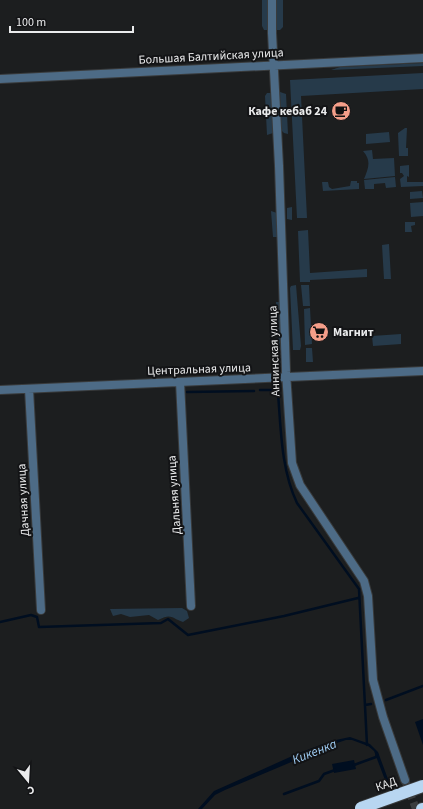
<svg xmlns="http://www.w3.org/2000/svg" width="423" height="809" viewBox="0 0 423 809" font-family="'Source Sans 3',sans-serif">
	<style>
		.green { fill: #263a4a }
		.water { fill: #000e20 }
		.pier { fill: #1c1e1f }
		.lines { fill: none; stroke-linecap: round; stroke-linejoin: round }
		.stream { stroke: #000e20; stroke-width: 2.5 }
		.minor-tunnel { stroke: #3b3d3e; stroke-width: 8; stroke-dasharray: 8 4; stroke-linecap: butt }
		.minor-casing { stroke: #393b3c; stroke-width: 10 }
		.motorway-casing { stroke: #393b3c; stroke-width: 14 }
		.minor { stroke: #4d6b86; stroke-width: 8 }
		.motorway { stroke: #b8d6f1; stroke-width: 12 }
		.motorway-bridge-casing { stroke: #393b3c; stroke-width: 14; stroke-linecap: butt }
		.motorway-bridge { stroke: #b8d6f1; stroke-width: 12 }
		.labels { text-anchor: middle; stroke-width: 4; stroke-linejoin: round; paint-order: stroke }
		.street-label { font-size: 12px; fill: #eaebec; stroke: #131416 }
		.poi-label { font-size: 12px; font-weight: bold; fill: #eaebec; stroke: #131416; text-anchor: end }
		.water-label { font-size: 13px; font-style: italic; fill: #9fcdf4; stroke: #131416 }
	</style>
	<rect width="100%" height="100%" fill="#1c1e1f"/>
	<path class="green" d="M262,0H268V30H264L262,26Z
		M277,0H283V27L280,30H277Z
		M423,63V66L331,70L340,67Z
		M423,73V89L301,96L307,218H297L290,80Z
		M280,92L286,94L288,134L284,133L281,130Z
		M267,93H271L273,133L267,135L265,96Z
		M405,128H407L406,148H408V156H399L398,133Z
		M389,132L390,142L366,144V134Z
		M372,150L373,159L394,158L395,176L364,179C368,169 372,161 363,151Z
		M409,165V177L407,176V182H423V186L401,187L400,179L404,176L402,173H400V166Z
		M395,177L396,187L386,188L385,183L374,184V189H365L364,180Z
		M351,181H357V183H359V189L323,191L322,182H328L329,187L332,189L350,186Z
		M422,191L423,198L410,199V192Z
		M423,202V216L411,217L410,203Z
		M292,207V220L287,219V208Z
		M271,211L277,213L278,235L277,237H273Z
		M405,222H415V225L411,226L412,232H405Z
		M308,230L310,273L367,269V277L310,280V282H300L298,231Z
		M389,244L391,279H384L382,245Z
		M296,285L301,346L300,350H293L290,288L291,286Z
		M301,285H309L310,306H303Z
		M276,302H281L282,351L279,349Z
		M310,308L312,344L305,345L304,309Z
		M401,334V344L373,346L372,336Z
		M306,348H312L313,362H306Z
		M182,608L187,611L189,618L183,622C171,618 172,613 158,620L149,615L130,617L121,614L113,616L110,609Z"/>
	<path class="water" d="M423,719V745L415,722Z
		M350,737L370,744L378,752L399,809H396L374,751L368,746L352,740H346L334,744L225,790L215,795L202,809H198L214,791L223,787L299,753L331,741Z
		M354,760L356,769L334,773L332,764Z"/>
	<path class="pier" d="M392,786L401,809H394L385,788Z"/>
	<g class="lines">
		<path class="stream" d="M260,390H274L278,393C281,430 281,469 297,503L359,589L367,745
			M187,392L254,391
			M0,622L31,615L37,617L39,627L161,623L168,619L188,635L284,616L358,598
			M386,700L423,686
			M365,705L371,704
			M354,765L376,757L377,754
			M284,794L319,781L324,774L335,770"/>
		<path class="minor-tunnel" d="M405,780L416,809"/>
		<defs>
			<path id="minor" d="M272,0V33L279,166L286,372L292,463L300,485L364,581L368,596L373,680L383,717L405,780
				M0,79L423,58
				M180,382L191,606
				M29,389L41,610
				M0,390L423,371"/>
			<path id="motorway" d="M422,809H423"/>
		</defs>
		<use href="#minor" class="minor-casing"/>
		<use href="#motorway" class="motorway-casing"/>
		<use href="#minor" class="minor"/>
		<use href="#motorway" class="motorway"/>
		<defs>
			<path id="motorway-bridge" d="M361,808L423,786"/>
		</defs>
		<use href="#motorway-bridge" class="motorway-bridge-casing"/>
		<use href="#motorway-bridge" class="motorway-bridge"/>
	</g>
	<defs>
		<symbol id="cafe-disc" viewBox="-11 -11 22 22"><circle r="9.5" fill="#f49e89" stroke="#131416"/><path d="M-5.5-4.5H6V0H3Q3 3.5 0 3.5H-2.5Q-5.5 3.5-5.5 0ZM3-3.2v2h1.7v-2ZM-6 4.5H4V6H-6Z" fill="#111"/></symbol>
		<symbol id="supermarket-disc" viewBox="-11 -11 22 22"><circle r="9.5" fill="#f49e89" stroke="#131416"/><path d="M-6-5.5h2.5l.6 2H6L4.5 2H-2.5L-4.4-4H-6ZM-1.5 3.2a1.3 1.3 0 1 0 .1 0ZM3 3.2a1.3 1.3 0 1 0 .1 0Z" fill="#111"/></symbol>
	</defs>
	<g fill-rule="evenodd">
		<use href="#cafe-disc" x="330" y="100" width="22" height="22"/>
		<use href="#supermarket-disc" x="308" y="321" width="22" height="22"/>
	</g>
	<g class="labels">
		<g class="street-label">
			<text transform="translate(211 56) rotate(-3)" y="4">Большая Балтийская улица</text>
			<text transform="translate(274 351) rotate(-92)" y="4">Аннинская улица</text>
			<text transform="translate(199 369) rotate(-2)" y="4">Центральная улица</text>
			<text transform="translate(174 495) rotate(-94)" y="4">Дальняя улица</text>
			<text transform="translate(23 500) rotate(-93)" y="4">Дачная улица</text>
			<text transform="translate(386 784) rotate(-19)" y="4">КАД</text>
		</g>
		<g class="poi-label">
			<text x="327" y="115">Кафе кебаб 24</text>
			<text x="333" y="336" text-anchor="start">Магнит</text>
		</g>
		<g class="water-label">
			<text transform="translate(314 751) rotate(-22)" y="5">Кикенка</text>
		</g>
	</g>
	<g transform="translate(28 781) rotate(162)" stroke="#131416" stroke-width="3" paint-order="stroke">
	<path d="M0-3L7 15L0 10L-7 15Z" fill="#eaebec"/>
	<text y="-6" font-size="11" font-weight="bold" text-anchor="middle" fill="#eaebec">С</text>
	</g>
	<path d="M10 26v6h123v-6" fill="none" stroke="#eaebec" stroke-width="2"/>
	<text x="16" y="26" font-size="12" fill="#eaebec" stroke="#131416" stroke-width="3" paint-order="stroke">100 m</text>
</svg>
